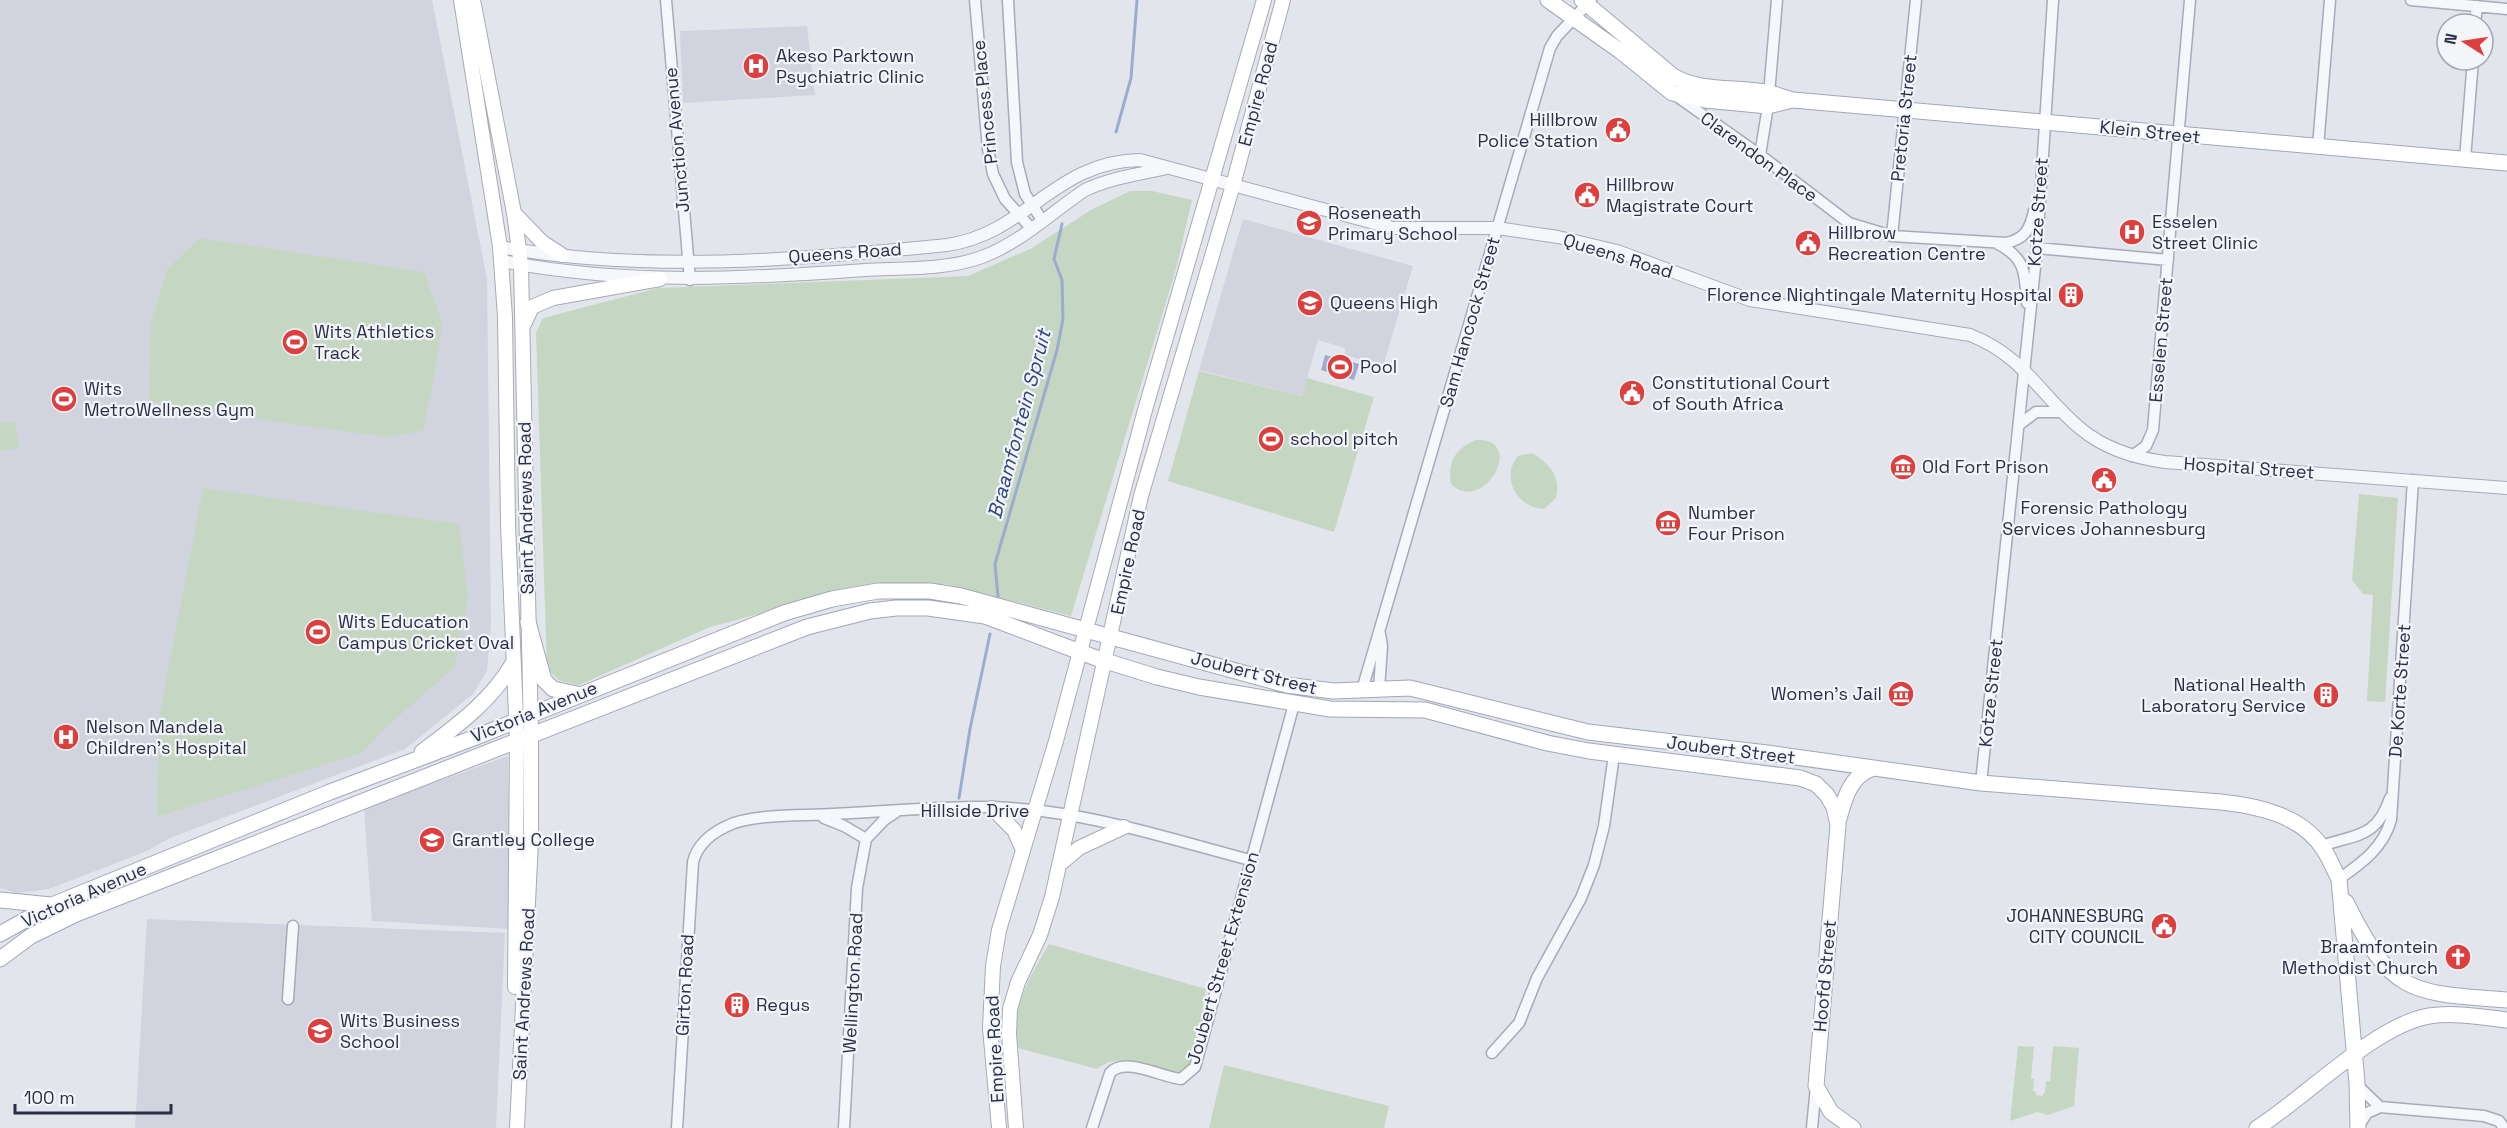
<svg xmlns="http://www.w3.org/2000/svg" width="2507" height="1128" viewBox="0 0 2507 1128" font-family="'Space Grotesk',sans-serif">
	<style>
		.built { fill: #d1d4df }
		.green { fill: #c5d7c3 }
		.water { fill: #9bacd0 }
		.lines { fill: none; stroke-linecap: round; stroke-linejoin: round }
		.stream { stroke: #9bacd0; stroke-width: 3 }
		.minor-casing { stroke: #a7abb7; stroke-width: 13 }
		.tertiary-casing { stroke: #a7abb7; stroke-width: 14 }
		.secondary-casing { stroke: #a7abb7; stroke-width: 16 }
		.primary-casing { stroke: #a1a7ba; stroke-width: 17 }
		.minor { stroke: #f6f7fa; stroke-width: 10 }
		.tertiary { stroke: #f6f7fa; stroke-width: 12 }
		.secondary { stroke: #fff; stroke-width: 14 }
		.primary { stroke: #fff; stroke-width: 15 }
		.labels { text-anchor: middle; stroke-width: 4.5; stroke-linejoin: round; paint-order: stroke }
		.poi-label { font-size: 18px; fill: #292f47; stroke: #f3f5f9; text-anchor: start }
		.street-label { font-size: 18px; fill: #292f47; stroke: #f3f5f9 }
		.water-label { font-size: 20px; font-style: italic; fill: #2e4580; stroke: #f3f5f9 }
	</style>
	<rect width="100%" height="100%" fill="#e3e5ec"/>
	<path class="built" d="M0,0H432L487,279L491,623L487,671L473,694L405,749L170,838L147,851L49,889L17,893L0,888Z
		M807,26L815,95L683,103L680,31Z
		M1243,219L1413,266L1383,366L1345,355V348L1318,340L1302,396L1199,370Z
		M508,756L510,929L372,921L364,808Z
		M147,919L505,933L496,1128H135Z"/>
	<path class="green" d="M1130,191H1152L1192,200L1176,269L1071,616L946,584L841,592L710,627L579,685L560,681L547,669L536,333L543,318L658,288L968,276L1032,248L1091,210Z
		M200,238L424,272L442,322L437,362L423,431L387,437L235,416L149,401L151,322L167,269Z
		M1199,371L1302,396L1307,378L1374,397L1334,532L1168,481Z
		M15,421L19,448L0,451V423Z
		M1476,440C1528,438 1483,516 1451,484C1447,463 1455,448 1476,440Z
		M1532,453C1550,464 1561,476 1556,498L1544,509C1517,508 1500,477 1518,456Z
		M203,488L459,524L468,597L455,667L385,728L362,753L157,817L159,717Z
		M2359,494L2398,498L2385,702L2367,701L2373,595L2363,594L2352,580Z
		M1049,944L1206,989L1193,1062L1182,1076C1155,1067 1122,1049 1097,1069L1014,1047C1014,1002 1027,982 1049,944Z
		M2018,1046L2034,1047L2031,1079H2034L2033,1091L2036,1092V1095L2042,1096L2045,1092L2046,1081H2050L2053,1046L2079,1048L2074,1106L2048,1115L2037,1112L2010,1121Z
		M1224,1065L1389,1106L1384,1128H1209Z"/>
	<path class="water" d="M1325,355L1359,364L1354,380L1321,370Z"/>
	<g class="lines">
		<path class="stream" d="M1116,132L1131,78L1137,0
			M998,597L995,564L1057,350L1063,319L1062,280L1054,259L1062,224
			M959,798L970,729L990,634"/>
		<defs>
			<path id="minor" d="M666,0L690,280
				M975,0L988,149L993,174L1005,199L1031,228
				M1008,0L1017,162L1025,194L1042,220
				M2411,0L2507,9
				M2475,24L2477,6
				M1675,95L1760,155L1849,223L1892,236L2006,243C2025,239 2030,229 2034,211
				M2318,147L2330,0
				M1760,155L1768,106L1777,0
				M2465,159L2473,60
				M1892,236L1916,0
				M1998,244C2026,258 2025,274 2027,303
				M2037,248L2168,260
				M2020,424L2036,412H2063
				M2132,456L2146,446L2153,430L2190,0
				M1379,689L1382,646L1380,634
				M1362,690L1550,48L1557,36L1591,0
				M1981,783L2037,248L2053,0
				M824,818L844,826L866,839
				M2321,846C2356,834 2376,839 2390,798
				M2339,879C2362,863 2383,848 2391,820L2413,480
				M288,999L293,926
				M1492,1053L1519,1023L1537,978L1581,898L1594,865L1604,826L1614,755
				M2357,1085L2380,1107
				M2358,1127L2367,1113L2380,1107L2484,1116L2499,1121L2504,1128
				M677,1128L693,862C698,842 716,830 734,823C762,814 803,816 833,814C902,811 974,802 1042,811C1113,820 1182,842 1250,860
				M844,1128L857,888L866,839L884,820L896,812
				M1092,1128L1110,1073C1124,1056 1161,1077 1181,1079L1195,1067L1294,704
				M1812,1128L1816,1086"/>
			<path id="tertiary" d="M500,247C648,273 799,260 947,245C1026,234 1055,161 1140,160L1393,228H1497L1558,237L1617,251L1750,300L1970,335C2024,356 2040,395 2081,429C2105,449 2135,458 2165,462L2507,488
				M502,261C624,285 742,279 865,270C903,268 946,270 982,257C1020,243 1052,212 1085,190C1112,177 1138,175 1166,168"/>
			<path id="secondary" d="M461,0L500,247L505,317L508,524L517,740L515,987
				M473,0L514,213L521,265L531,734V841L517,1128
				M515,214L542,242L562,255
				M524,324L532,307L553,298L660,279
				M992,808L1014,830L1023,850
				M1059,865L1079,848L1124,827
				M999,1128L990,1028L993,966L999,930L1056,741L1145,410L1264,0
				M1016,1128L1009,1034L1010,1009L1018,982L1040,935L1052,897L1141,496L1233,185L1283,0"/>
			<path id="primary" d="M1548,0L1620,51L1672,93L1705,100L1768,106L1792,100
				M1582,0L1673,76C1702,93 1738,86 1770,93C1778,95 1785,98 1793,100L2507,163
				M528,622L544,680L553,689L577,694
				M422,752C456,726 490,702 512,665
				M1838,822C1844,801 1849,777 1871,769
				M0,900L51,905
				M2346,902C2392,994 2408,993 2507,1000
				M0,934L52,905L330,792L476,737L784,613L832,599L878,591H930L961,596L1287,685L1333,691L1410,688L1588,732L1767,753L1981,783L2221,802C2258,806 2302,815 2324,850C2330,859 2334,870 2339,879L2357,1083L2358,1128
				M0,959L31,936L76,914L807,627L870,611L896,608H928L985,616L1096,658L1157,677L1199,687L1330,709L1425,710L1547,743L1589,751L1800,778L1816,784L1827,795L1834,807L1838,825L1816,1086L1831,1112L1853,1128
				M2257,1128C2305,1098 2375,1025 2429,1016C2454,1012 2482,1017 2507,1020"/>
		</defs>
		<use href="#minor" class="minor-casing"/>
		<use href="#tertiary" class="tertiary-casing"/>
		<use href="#secondary" class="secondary-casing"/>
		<use href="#primary" class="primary-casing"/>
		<use href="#minor" class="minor"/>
		<use href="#tertiary" class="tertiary"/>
		<use href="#secondary" class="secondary"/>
		<use href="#primary" class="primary"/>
	</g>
	<defs>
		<symbol id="hospital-disc" viewBox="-11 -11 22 22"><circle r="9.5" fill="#dc3f3d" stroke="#f3f5f9"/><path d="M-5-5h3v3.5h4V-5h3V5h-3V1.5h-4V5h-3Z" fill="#fff"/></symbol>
		<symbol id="civic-disc" viewBox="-11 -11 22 22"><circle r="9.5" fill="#dc3f3d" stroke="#f3f5f9"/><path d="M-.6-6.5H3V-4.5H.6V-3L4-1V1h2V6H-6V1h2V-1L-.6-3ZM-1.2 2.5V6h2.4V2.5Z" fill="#fff"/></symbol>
		<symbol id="school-disc" viewBox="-11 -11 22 22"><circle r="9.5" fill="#dc3f3d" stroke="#f3f5f9"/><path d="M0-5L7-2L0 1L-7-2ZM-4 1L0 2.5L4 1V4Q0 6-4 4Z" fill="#fff"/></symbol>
		<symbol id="building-disc" viewBox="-11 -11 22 22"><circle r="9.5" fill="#dc3f3d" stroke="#f3f5f9"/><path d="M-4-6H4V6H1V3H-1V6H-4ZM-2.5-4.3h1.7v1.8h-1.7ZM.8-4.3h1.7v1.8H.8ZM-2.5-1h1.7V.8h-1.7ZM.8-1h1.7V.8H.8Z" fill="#fff"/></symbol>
		<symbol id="stadium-disc" viewBox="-11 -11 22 22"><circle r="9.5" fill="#dc3f3d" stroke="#f3f5f9"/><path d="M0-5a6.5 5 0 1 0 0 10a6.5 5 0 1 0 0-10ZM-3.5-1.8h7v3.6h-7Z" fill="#fff"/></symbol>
		<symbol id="museum-disc" viewBox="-11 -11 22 22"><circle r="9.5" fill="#dc3f3d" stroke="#f3f5f9"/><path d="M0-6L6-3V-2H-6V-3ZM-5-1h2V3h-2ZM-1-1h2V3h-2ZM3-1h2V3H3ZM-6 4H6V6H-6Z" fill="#fff"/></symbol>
		<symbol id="church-disc" viewBox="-11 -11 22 22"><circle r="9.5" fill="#dc3f3d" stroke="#f3f5f9"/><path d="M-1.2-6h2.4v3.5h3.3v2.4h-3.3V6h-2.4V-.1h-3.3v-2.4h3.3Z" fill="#fff"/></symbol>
		<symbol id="university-disc" viewBox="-11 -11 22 22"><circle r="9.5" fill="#dc3f3d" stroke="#f3f5f9"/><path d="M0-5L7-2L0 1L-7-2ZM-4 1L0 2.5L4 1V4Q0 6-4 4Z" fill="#fff"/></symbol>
	</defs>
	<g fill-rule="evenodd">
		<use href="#hospital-disc" x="741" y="51" width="30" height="30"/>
		<use href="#civic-disc" x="1603" y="115" width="30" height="30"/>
		<use href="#civic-disc" x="1572" y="180" width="30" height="30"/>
		<use href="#school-disc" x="1294" y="208" width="30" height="30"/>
		<use href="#hospital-disc" x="2117" y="217" width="30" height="30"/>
		<use href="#civic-disc" x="1793" y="228" width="30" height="30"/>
		<use href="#building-disc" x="2056" y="280" width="30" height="30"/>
		<use href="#school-disc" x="1295" y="288" width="30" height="30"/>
		<use href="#stadium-disc" x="280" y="327" width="30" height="30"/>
		<use href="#stadium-disc" x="1325" y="352" width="30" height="30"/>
		<use href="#civic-disc" x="1617" y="378" width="30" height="30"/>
		<use href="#stadium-disc" x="49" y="384" width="30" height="30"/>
		<use href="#stadium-disc" x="1256" y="424" width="30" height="30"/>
		<use href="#museum-disc" x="1888" y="452" width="30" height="30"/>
		<use href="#civic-disc" x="2089" y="465" width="30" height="30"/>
		<use href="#museum-disc" x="1653" y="508" width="30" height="30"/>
		<use href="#stadium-disc" x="303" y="617" width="30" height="30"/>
		<use href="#museum-disc" x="1886" y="679" width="30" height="30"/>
		<use href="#building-disc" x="2311" y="680" width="30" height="30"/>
		<use href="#hospital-disc" x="51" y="722" width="30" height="30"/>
		<use href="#school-disc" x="417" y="825" width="30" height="30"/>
		<use href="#civic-disc" x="2149" y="911" width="30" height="30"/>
		<use href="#church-disc" x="2443" y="942" width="30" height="30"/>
		<use href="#building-disc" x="722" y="990" width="30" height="30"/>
		<use href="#university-disc" x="305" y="1016" width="30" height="30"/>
	</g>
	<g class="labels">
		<g class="poi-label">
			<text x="776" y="62">Akeso Parktown<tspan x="776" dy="21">Psychiatric Clinic</tspan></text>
			<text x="1598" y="126" text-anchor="end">Hillbrow<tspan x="1598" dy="21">Police Station</tspan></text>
			<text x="1606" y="191">Hillbrow<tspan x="1606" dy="21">Magistrate Court</tspan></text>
			<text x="1328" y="219">Roseneath<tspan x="1328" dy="21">Primary School</tspan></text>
			<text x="2152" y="228">Esselen<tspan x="2152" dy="21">Street Clinic</tspan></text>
			<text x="1828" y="239">Hillbrow<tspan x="1828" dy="21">Recreation Centre</tspan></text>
			<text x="2052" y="301" text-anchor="end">Florence Nightingale Maternity Hospital</text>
			<text x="1330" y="309">Queens High</text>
			<text x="314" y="338">Wits Athletics<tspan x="314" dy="21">Track</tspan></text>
			<text x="1360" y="373">Pool</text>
			<text x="1652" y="389">Constitutional Court<tspan x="1652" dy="21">of South Africa</tspan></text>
			<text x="84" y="395">Wits<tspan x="84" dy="21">MetroWellness Gym</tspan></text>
			<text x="1290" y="445">school pitch</text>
			<text x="1922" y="473">Old Fort Prison</text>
			<text x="2104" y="514" text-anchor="middle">Forensic Pathology<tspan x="2104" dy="21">Services Johannesburg</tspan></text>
			<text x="1688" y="519">Number<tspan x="1688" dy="21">Four Prison</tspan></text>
			<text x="338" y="628">Wits Education<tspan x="338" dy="21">Campus Cricket Oval</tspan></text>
			<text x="2306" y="691" text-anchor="end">National Health<tspan x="2306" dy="21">Laboratory Service</tspan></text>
			<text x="1882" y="700" text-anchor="end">Women's Jail</text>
			<text x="86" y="733">Nelson Mandela<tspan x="86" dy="21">Children's Hospital</tspan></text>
			<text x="452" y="846">Grantley College</text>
			<text x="2144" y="922" text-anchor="end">JOHANNESBURG<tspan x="2144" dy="21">CITY COUNCIL</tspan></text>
			<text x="2438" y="953" text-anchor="end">Braamfontein<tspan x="2438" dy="21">Methodist Church</tspan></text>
			<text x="756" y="1011">Regus</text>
			<text x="340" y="1027">Wits Business<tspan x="340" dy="21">School</tspan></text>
		</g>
		<g class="street-label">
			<text transform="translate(1258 94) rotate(-75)" y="6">Empire Road</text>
			<text transform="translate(985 102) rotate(-96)" y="6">Princess Place</text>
			<text transform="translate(1904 118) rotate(-84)" y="6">Pretoria Street</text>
			<text transform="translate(2150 132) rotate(6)" y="6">Klein Street</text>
			<text transform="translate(677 140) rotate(-95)" y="6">Junction Avenue</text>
			<text transform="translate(1759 157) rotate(36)" y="6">Clarendon Place</text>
			<text transform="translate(2038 212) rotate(-86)" y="6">Kotze Street</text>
			<text transform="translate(845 253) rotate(-4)" y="6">Queens Road</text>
			<text transform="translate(1618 256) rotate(17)" y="6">Queens Road</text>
			<text transform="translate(1470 322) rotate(-74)" y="6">Sam Hancock Street</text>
			<text transform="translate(2161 340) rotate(-85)" y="6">Esselen Street</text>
			<text transform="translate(2249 468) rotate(4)" y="6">Hospital Street</text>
			<text transform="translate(526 508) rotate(-91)" y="6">Saint Andrews Road</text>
			<text transform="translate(1128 562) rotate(-78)" y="6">Empire Road</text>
			<text transform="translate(1254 673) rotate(14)" y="6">Joubert Street</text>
			<text transform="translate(2400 691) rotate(-86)" y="6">De Korte Street</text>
			<text transform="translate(1991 693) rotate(-84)" y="6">Kotze Street</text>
			<text transform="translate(534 712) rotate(-22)" y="6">Victoria Avenue</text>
			<text transform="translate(1731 750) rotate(7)" y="6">Joubert Street</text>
			<text x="975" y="817">Hillside Drive</text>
			<text transform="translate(84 895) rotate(-24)" y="6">Victoria Avenue</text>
			<text transform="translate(1223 958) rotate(-74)" y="6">Joubert Street Extension</text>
			<text transform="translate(1825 976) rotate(-85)" y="6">Hoofd Street</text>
			<text transform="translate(853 983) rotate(-87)" y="6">Wellington Road</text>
			<text transform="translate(685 985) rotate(-87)" y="6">Girton Road</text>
			<text transform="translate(524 994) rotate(-87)" y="6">Saint Andrews Road</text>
			<text transform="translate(995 1049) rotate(-93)" y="6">Empire Road</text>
		</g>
		<g class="water-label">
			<text transform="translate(1019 424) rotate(-75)" y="7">Braamfontein Spruit</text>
		</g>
	</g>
	<g transform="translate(2465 42) rotate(282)"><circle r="28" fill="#f3f5f9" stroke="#a2a6b2" stroke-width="1.5"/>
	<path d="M0-4.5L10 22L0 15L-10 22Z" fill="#dc3f3d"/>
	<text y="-9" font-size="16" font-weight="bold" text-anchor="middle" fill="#292f47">N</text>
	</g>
	<path d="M15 1104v9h156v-9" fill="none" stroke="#292f47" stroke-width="3"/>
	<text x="24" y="1104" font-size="18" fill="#292f47" stroke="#f3f5f9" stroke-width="4.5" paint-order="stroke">100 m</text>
</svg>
